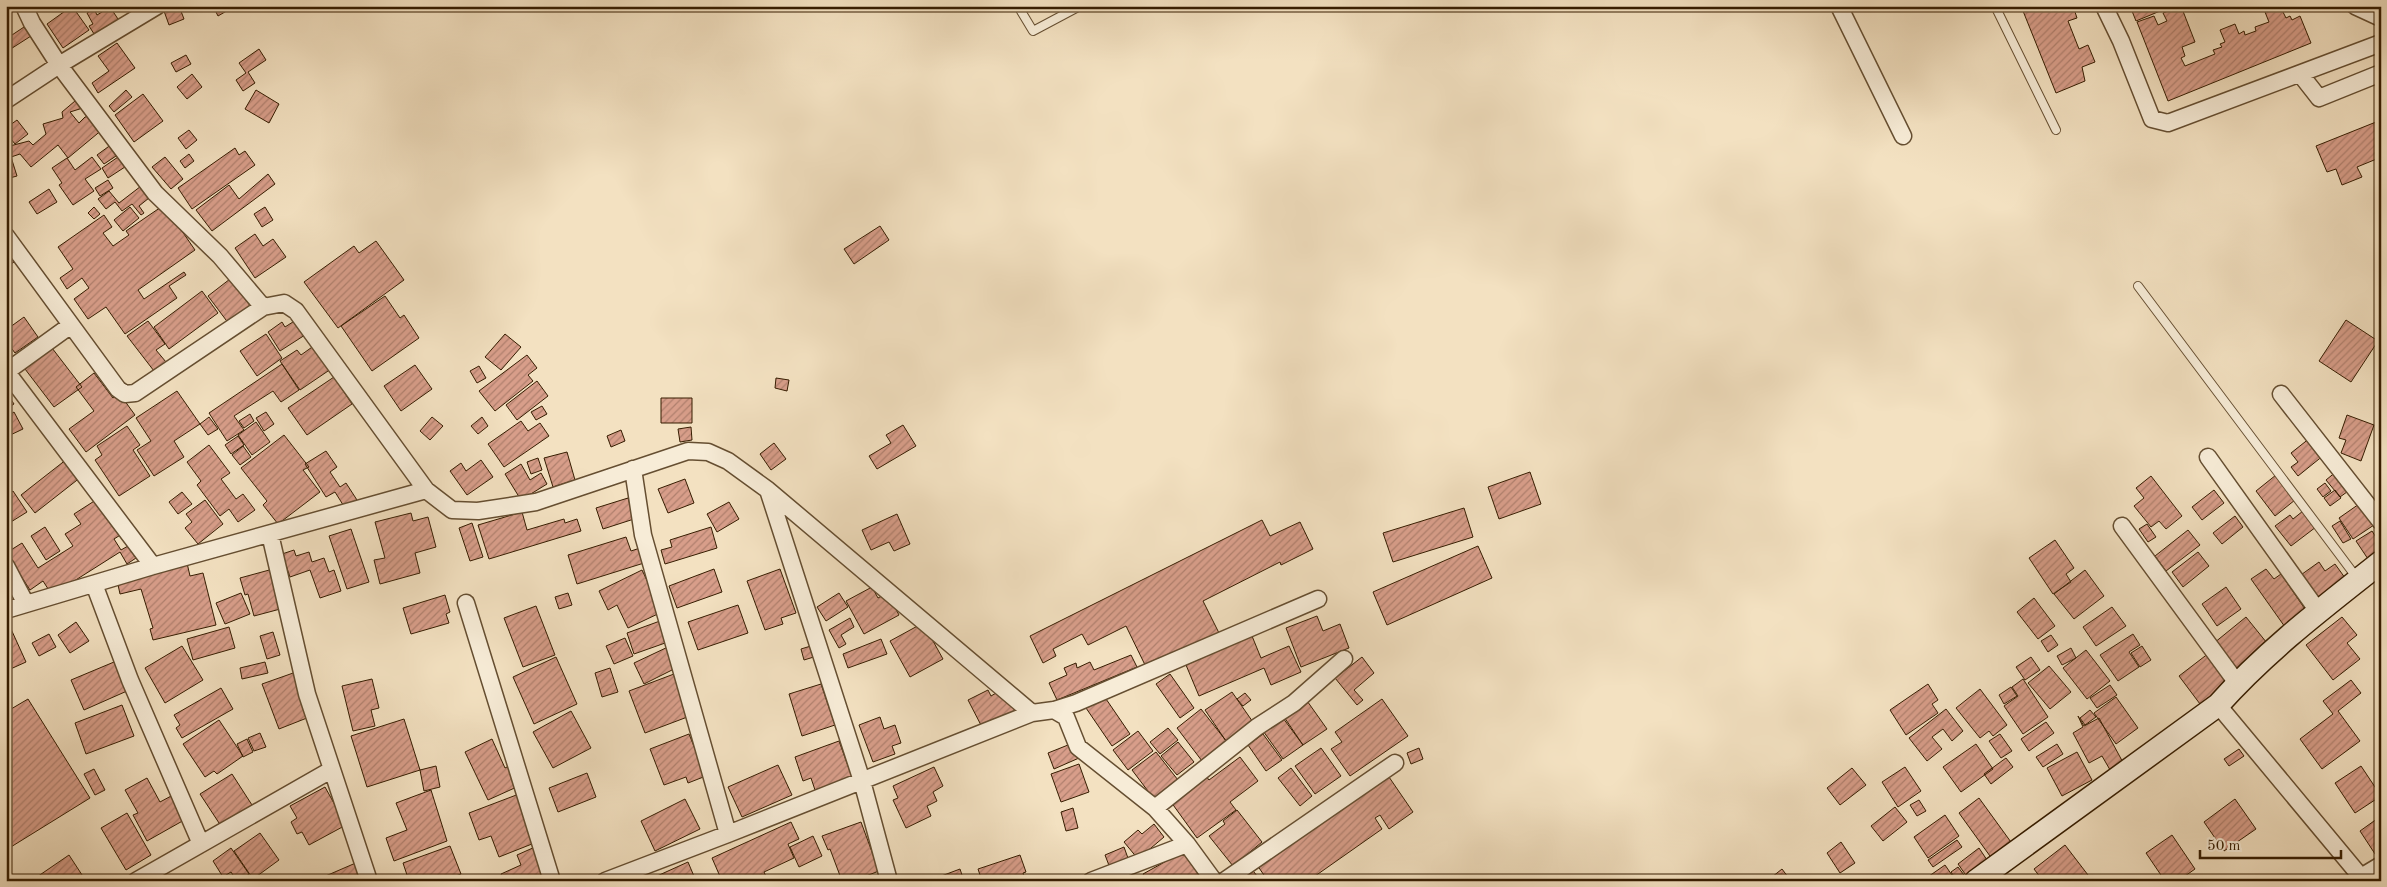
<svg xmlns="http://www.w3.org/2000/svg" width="2387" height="887" viewBox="0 0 2387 887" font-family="'Old Standard TT',serif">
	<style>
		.building { fill: url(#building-hatch); stroke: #361d01 }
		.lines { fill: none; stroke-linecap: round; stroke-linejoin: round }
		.lane-casing { stroke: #654e31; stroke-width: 10 }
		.street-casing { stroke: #654e31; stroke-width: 19 }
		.secondary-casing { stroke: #361d01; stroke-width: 25 }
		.lane { stroke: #f7ecd7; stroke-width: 8 }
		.street { stroke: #f7ecd7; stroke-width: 16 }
		.secondary { stroke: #f7ecd7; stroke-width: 22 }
	</style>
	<defs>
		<pattern id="building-hatch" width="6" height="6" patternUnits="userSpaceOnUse" patternTransform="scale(1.25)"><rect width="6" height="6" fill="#d89e8a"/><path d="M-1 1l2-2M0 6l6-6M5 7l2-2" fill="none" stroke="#b0806e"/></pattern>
	</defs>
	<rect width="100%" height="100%" fill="#f3e1c1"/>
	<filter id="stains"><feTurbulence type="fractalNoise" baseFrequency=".004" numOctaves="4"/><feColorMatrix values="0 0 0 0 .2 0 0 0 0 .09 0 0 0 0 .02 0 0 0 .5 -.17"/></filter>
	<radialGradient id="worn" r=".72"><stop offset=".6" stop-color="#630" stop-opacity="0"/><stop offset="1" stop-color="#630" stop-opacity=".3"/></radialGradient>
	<path class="building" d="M72,6L89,30L63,48L47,24Z
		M179,6L184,19L169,25L164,11Z
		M213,6H229L230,9L218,16Z
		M2021,6H2073L2077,18L2068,21L2079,49L2088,45L2095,62L2082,67L2085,81L2056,93Z
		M2130,6H2163L2165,9L2136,21Z
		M2181,6L2195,42L2182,47L2185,56L2181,58L2185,66L2215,54L2213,50L2222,47L2220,44L2225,42L2220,30L2235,24L2239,34L2244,31L2245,35L2256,31L2255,27L2269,22L2265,12L2280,6L2286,18L2290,16L2292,20L2300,16L2311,43L2168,101L2137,22L2154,16L2158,25L2167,21L2163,13Z
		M110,7L120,22L96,37L89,26L93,24L87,13L94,9L97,15Z
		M24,27L31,36L6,52V39Z
		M117,43L135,68L98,93L92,83L109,71L98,56Z
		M259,49L266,60L248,72L255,83L243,91L236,80L246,73L239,63Z
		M186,55L191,64L176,72L171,63Z
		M192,74L202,87L187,99L177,87Z
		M126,90L132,97L114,112L109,106Z
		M256,90L279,104L269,123L245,109Z
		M143,94L163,121L134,142L115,115Z
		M84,99L86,107L70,112L79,123L85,117L94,115L103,129L68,158L58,145L31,167L20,154L11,157L17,176L6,179V147L29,141L33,145L46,134L43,124L63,118L62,112L75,101Z
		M17,120L28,134L15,144L6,133V128Z
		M2381,120V163L2379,158L2357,167L2362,177L2342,185L2336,169L2327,172L2316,146Z
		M189,130L197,140L186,149L178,138Z
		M112,144L119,154L104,164L97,155Z
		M235,148L239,155L245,151L255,165L192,209L178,188Z
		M189,154L194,161L185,168L180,161Z
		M121,155L128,165L108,178L102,168Z
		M92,157L101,169L85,179L94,191L73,205L59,185L62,183L52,168L67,158L75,170Z
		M165,157L183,179L171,189L152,167Z
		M268,174L275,184L212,231L196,210L229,185L239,199Z
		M108,180L113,188L100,196L95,188Z
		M145,183L154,194L139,206L144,213L141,215L132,204L122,211L115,202L106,209L98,199L109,191L119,203Z
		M49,189L57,202L37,214L29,202Z
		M164,205L195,250L138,290L144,299L184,272L186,275L169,286L177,298L125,334L106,307L88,319L74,299L89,288L82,278L67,289L60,278L73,269L58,247L104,215L112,227L103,233L113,246L129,235L126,231Z
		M94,207L100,214L94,219L88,213Z
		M130,207L139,218L123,231L114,220Z
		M265,207L273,220L262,227L254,214Z
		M880,226L889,240L854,264L844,249Z
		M255,234L263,246L273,239L286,257L255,278L235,248Z
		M6,241L19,259L6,267Z
		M376,241L404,280L338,328L304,282L354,246L359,253Z
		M230,279L251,307L229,324L208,296Z
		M202,291L218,313L169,349L154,327Z
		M385,296L400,318L404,315L419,338L372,371L341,326Z
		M24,317L38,337L15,353L6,341V330Z
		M296,320L305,335L280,351L268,332L282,322L285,327Z
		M2346,320L2378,341L2351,382L2319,361Z
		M148,321L165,344L156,350L166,362L154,371L127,336Z
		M266,334L282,358L257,376L240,351Z
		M505,334L521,347L501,370L485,357Z
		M315,345L331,369L300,390L280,361L297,350L301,355Z
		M52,348L82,387L54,407L25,369Z
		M527,355L537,368L528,375L533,381L495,411L479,391Z
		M282,364L299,390L281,402L273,391L234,416L244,430L227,441L209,413Z
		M415,365L432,389L401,411L384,386Z
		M479,366L486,378L477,383L470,371Z
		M94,373L113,398L119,393L135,415L86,452L69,429L94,411L76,387Z
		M334,377L352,404L307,435L288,408Z
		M776,378L789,380L787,391L775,388Z
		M537,381L548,396L517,420L506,405Z
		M177,391L200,424L174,441L184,457L154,476L137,450L151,441L136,418Z
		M6,392L14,404L6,409Z
		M661,398H692V423H661Z
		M542,406L547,414L536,420L531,412Z
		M14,412L23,429L6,437V417Z
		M266,412L274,424L264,431L256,418Z
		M250,414L254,421L244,428L239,421Z
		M2347,415L2374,425L2361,461L2341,453L2346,440L2339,438Z
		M209,417L218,429L208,435L200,424Z
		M432,417L443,426L430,440L420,431Z
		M482,417L488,426L478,434L471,426Z
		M521,421L528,431L540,423L549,436L504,467L488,444Z
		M256,422L270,442L252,455L238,435Z
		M903,425L916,446L877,469L869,456L891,443L886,435Z
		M127,426L140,445L133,450L150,476L119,496L95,460L102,455L97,446Z
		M691,427L692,440L680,442L678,429Z
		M621,430L625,441L611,447L607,436Z
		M284,435L309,467L303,470L320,492L278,524L263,505L267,501L241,468Z
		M238,436L244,445L231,454L225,445Z
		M2310,438L2324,455L2298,476L2291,467L2298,462L2291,453Z
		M774,443L786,459L771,470L760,454Z
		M209,445L230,473L221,479L236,499L243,494L255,510L238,522L229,509L220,516L197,485L201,481L187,462Z
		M243,446L251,457L240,465L232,455Z
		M326,451L337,467L330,472L340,487L346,483L357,500L345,508L335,492L326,497L305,464Z
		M567,452L575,480L553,487L544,458Z
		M538,458L542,470L531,474L527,462Z
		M67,459L81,477L35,513L21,495Z
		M481,460L493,477L467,495L450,471L461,463L466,471Z
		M521,464L530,480L541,473L547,484L521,500L505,474Z
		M2281,471L2300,496L2275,516L2256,491Z
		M2337,471L2351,489L2340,497L2326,480Z
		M1530,472L1541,504L1499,519L1488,487Z
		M2151,476L2182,516L2166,529L2159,521L2151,527L2134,506L2144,498L2136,488Z
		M685,479L694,503L668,513L658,489Z
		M2325,483L2331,491L2323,497L2317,489Z
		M2214,490L2224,503L2202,520L2192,507Z
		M2335,490L2341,498L2330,506L2324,498Z
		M13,491L27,512L6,525V496Z
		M182,492L192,504L178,514L169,502Z
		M99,498L122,534L114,539L121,550L128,546L136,558L127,564L120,552L52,595L43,581L30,590L6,553L22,543L38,568L73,546L65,534L81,524L74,514Z
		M628,498L634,519L603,529L596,508Z
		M205,500L223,524L198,544L185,528L192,522L186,514Z
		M729,502L739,519L717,532L707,514Z
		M2362,502L2377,523L2353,539L2339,518Z
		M1464,508L1473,537L1393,562L1383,533Z
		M2303,511L2316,527L2291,546L2275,526L2290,515L2293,519Z
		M522,512L527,530L564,519L565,523L577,519L581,531L489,559L478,525Z
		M411,513L413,521L428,517L436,547L415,553L420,573L380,584L374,560L385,558L375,522Z
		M897,514L910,544L894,551L889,542L871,550L862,530Z
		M2235,516L2243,527L2222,544L2213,533Z
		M1262,520L1270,536L1300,522L1313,549L1281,565L1280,562L1203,601L1219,633L1147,669L1126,626L1088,645L1082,634L1053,649L1056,656L1043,663L1030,636Z
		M2340,521L2351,539L2343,543L2332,526Z
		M472,523L483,557L470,561L459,528Z
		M2147,524L2156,537L2148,542L2139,529Z
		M45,527L60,551L46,560L31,536Z
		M711,527L717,548L665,564L661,550L672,547L670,540Z
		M351,529L369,582L347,589L329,536Z
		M2188,530L2200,545L2166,571L2155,556Z
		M2372,531L2379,542L2381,541V555L2370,562L2356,541Z
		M626,537L631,551L640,548L644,563L577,584L568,555Z
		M2055,540L2074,568L2066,574L2071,582L2053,594L2029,558Z
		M1478,546L1492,578L1387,625L1373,592Z
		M294,550L296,556L309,552L312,562L324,558L329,572L334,570L341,591L320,598L310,570L290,577L282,554Z
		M2198,552L2209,566L2183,587L2172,572Z
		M2319,562L2325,571L2335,564L2348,582L2316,604L2298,577Z
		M187,563L190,576L203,573L216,625L153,640L150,629L153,628L141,589L120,594L117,580Z
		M273,569L284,608L254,616L248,594L245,595L240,578Z
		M714,569L722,592L677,608L669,586Z
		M780,569L796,613L781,618L783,624L765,630L747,581Z
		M2266,569L2274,579L2281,574L2307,612L2285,627L2251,579Z
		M642,570L662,612L628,628L617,605L608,610L599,591Z
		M2085,570L2104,596L2074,619L2054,594Z
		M872,587L878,598L887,593L899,615L864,634L846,601Z
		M2226,587L2241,609L2217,626L2202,604Z
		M241,593L250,614L225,624L216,603Z
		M568,593L572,605L559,609L555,597Z
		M839,593L848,607L826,621L817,607Z
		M445,595L450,612L446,614L449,623L411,634L403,608Z
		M2034,598L2055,626L2038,639L2017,612Z
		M738,605L748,633L698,650L688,622Z
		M536,606L555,655L523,667L504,618Z
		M2112,607L2126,626L2096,646L2083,627Z
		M1317,616L1323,631L1340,624L1349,648L1301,667L1286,628Z
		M2246,617L2271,648L2238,674L2214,643Z
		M2342,617L2357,635L2347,643L2360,659L2333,680L2306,645Z
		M850,618L854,627L841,635L846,644L839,648L829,630Z
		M660,621L668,642L634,654L627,633Z
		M76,622L89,641L70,653L58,635Z
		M923,623L943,659L910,677L890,641Z
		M229,627L235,648L193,660L187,639Z
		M11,629L26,662L6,671V631Z
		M273,632L280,655L267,659L260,636Z
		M49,634L56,647L39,656L32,643Z
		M2133,634L2140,645L2129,652L2139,667L2118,681L2100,655Z
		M2051,635L2058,645L2048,652L2041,641Z
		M1252,636L1261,658L1289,646L1301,672L1271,685L1264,668L1199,696L1186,665Z
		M625,638L633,656L614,664L606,646Z
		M881,639L887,654L848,668L843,654Z
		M814,645L817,656L804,660L801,649Z
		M182,646L203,680L165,703L145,668Z
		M670,646L680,666L644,684L634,663Z
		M2142,646L2151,660L2140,667L2131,653Z
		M2071,648L2076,658L2062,665L2057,656Z
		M2086,650L2110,681L2087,699L2063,668Z
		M2209,653L2230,681L2200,704L2179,676Z
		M1131,655L1137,667L1057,700L1049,683L1067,675L1064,668L1076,663L1077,668L1090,662L1094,670Z
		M556,657L577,704L534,724L513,677Z
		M1362,657L1374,673L1354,690L1363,700L1357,705L1335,678Z
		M2031,657L2040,670L2025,680L2016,667Z
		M114,662L127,691L84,710L71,680Z
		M265,662L268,673L242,679L240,668Z
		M2049,666L2071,692L2050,709L2028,683Z
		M610,668L618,692L602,697L595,673Z
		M296,672L312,716L279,729L262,684Z
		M674,674L690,716L645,733L629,691Z
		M1170,674L1194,708L1180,718L1156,684Z
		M372,679L379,708L371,710L375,726L353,731L342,686Z
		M2023,679L2048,717L2023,734L2004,706L2018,696L2012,687Z
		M2351,680L2361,693L2338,711L2360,741L2322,769L2300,739L2333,714L2323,701Z
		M821,684L835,725L802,736L789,694Z
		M1928,684L1938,700L1932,704L1938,713L1906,735L1890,710Z
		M2110,685L2117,695L2097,708L2090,698Z
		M2011,687L2017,696L2004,704L1999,695Z
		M221,688L233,709L182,738L176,728L180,725L174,715Z
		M1003,689L1016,713L983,729L968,700L988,690L991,696Z
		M1980,689L2007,725L1993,736L1989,731L1980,738L1956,708Z
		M1232,692L1255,725L1228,744L1205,710Z
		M1245,693L1251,700L1243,706L1237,699Z
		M1104,696L1130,734L1112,746L1086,708Z
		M2116,697L2138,728L2116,744L2094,713Z
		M1305,698L1327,729L1303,745L1282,714Z
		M28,699L90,798L6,850V780L11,777L6,769V712Z
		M1382,699L1408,736L1350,776L1331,749L1342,742L1335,732Z
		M122,705L134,736L86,754L75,723Z
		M1201,709L1227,742L1202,761L1177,728Z
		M1946,709L1963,731L1952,741L1943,729L1932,737L1942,749L1927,761L1909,738Z
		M2090,710L2096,717L2085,725L2080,718Z
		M571,711L591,748L553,768L533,732Z
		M1280,714L1303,745L1283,759L1261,728Z
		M2078,716L2084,726L2099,718L2126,768L2113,775L2102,756L2089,763L2073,733L2083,727Z
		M880,717L884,729L895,725L901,743L892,746L895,754L873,762L859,725Z
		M404,719L420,770L367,787L351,736Z
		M219,720L243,756L217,774L214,771L205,777L183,744Z
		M2046,722L2054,733L2029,751L2021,739Z
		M1168,728L1178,740L1160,754L1150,742Z
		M1138,731L1153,751L1128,770L1113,750Z
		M260,733L266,747L254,751L248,738Z
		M689,734L706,776L688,783L686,777L664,785L650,749Z
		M1263,734L1282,760L1266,771L1248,745Z
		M2000,734L2012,751L2001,758L1989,741Z
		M247,739L253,752L243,757L237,744Z
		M492,739L505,768L509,766L519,786L488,800L465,752Z
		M839,741L852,777L815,790L811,778L803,781L795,757Z
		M1178,742L1194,762L1177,775L1161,756Z
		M1073,743L1079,758L1054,769L1048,753Z
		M1976,744L1993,769L1961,792L1943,767Z
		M2057,744L2063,754L2043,767L2036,757Z
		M1321,748L1341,776L1315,794L1295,766Z
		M1419,748L1423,759L1411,764L1407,753Z
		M2239,749L2244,756L2229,766L2224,759Z
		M1156,752L1178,780L1154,799L1132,770Z
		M2077,752L2092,780L2062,796L2047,768Z
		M1240,757L1258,781L1230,802L1236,810L1197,838L1171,802L1206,776L1209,780Z
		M2006,758L2013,767L1991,784L1984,774Z
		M1079,764L1089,792L1061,802L1051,774Z
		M778,765L792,795L742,817L728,787Z
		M436,766L440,787L424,791L420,770Z
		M2361,766L2381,796L2355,813L2335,783Z
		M934,767L943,786L933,792L937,801L927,806L931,816L906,828L893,800L898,798L893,786Z
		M1905,767L1921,791L1898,807L1882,782Z
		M1291,768L1312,796L1300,806L1278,778Z
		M1852,768L1866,785L1840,805L1827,788Z
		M94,769L105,790L95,795L84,774Z
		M587,773L596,797L558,812L549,788Z
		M232,774L252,805L221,826L200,794Z
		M1389,777L1413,812L1389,829L1380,815L1375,818L1382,829L1308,881H1268L1255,862L1375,779L1378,784Z
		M147,778L160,802L173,795L186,819L147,841L133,815L138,813L125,790Z
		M325,787L346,825L309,845L302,832L297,834L291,822L297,818L290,806Z
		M431,790L447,841L394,861L386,838L407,830L396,803Z
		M519,794L537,842L499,857L491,836L479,840L469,813Z
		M1979,798L2016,849L1995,863L1959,813Z
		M685,799L700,829L655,851L641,821Z
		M2235,799L2256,829L2224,851L2204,822Z
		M1919,800L1926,811L1917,816L1910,805Z
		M1895,807L1907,822L1883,841L1871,826Z
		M1073,808L1078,828L1066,831L1061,812Z
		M1237,810L1262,842L1233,866L1209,836L1225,824L1223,821Z
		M127,813L151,855L126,870L101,828Z
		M1945,815L1959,836L1928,858L1914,837Z
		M2381,816V854L2377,857L2360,831Z
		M791,822L799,839L788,844L794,858L764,872L768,881H722L712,858Z
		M861,822L879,871L853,881H842L830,849L828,850L822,836Z
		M1154,824L1164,837L1138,859L1124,842L1138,830L1142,834Z
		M260,833L279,860L253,879L234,851Z
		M2172,835L2195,869L2178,881H2165L2146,853Z
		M813,836L822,856L799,867L790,847Z
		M1957,840L1962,847L1933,867L1928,860Z
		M1841,842L1855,863L1840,873L1827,853Z
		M2065,845L2088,875L2081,881H2043L2034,869Z
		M450,846L461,874L442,881H409L403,863Z
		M535,847L547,875L541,878L542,881H504L501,874L521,865L517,855Z
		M1124,847L1129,861L1110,868L1105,855Z
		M231,848L249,874L240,881H237L231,872L223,877L213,861Z
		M1979,848L1991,866L1970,881L1958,864Z
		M1188,849L1204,877L1198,881H1147L1143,874Z
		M69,855L86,881H31Z
		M1020,855L1026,872L1023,873L1026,881H982L978,869Z
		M358,862L363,873L353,877L355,881H314Z
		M688,862L696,881H646Z
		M1945,865L1956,881H1922Z
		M1250,867L1261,881H1240L1237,877Z
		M1958,867L1967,879L1965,881H1957L1951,872Z
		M960,869L964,881H928Z
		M1782,869L1791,881H1767Z"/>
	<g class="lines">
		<defs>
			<path id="lane" d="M1018,6L1033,31L1080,6
				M1995,6L2056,130
				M2138,286L2357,578"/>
			<path id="street" d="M24,6L32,23L59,65L155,193L220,256L263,307
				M1839,6L1903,136
				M2104,6L2121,41L2152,119L2168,123L2381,43
				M2355,6L2381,18
				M2301,75L2319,98L2381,73
				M6,100L59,65L157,6
				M6,236L118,389L125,394L135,393L263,307L284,303L296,311L426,490
				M6,371L153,566
				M6,372L71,325
				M2281,394L2381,522
				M2208,457L2318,611
				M633,469L643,535L728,834
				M768,490L862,781L889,881
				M2122,526L2237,683
				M270,534L307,694L369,881
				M6,566L26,604L153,566L426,490L452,510L478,511L536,502L688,451L708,452L728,461L768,490L1032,713
				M94,584L130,680L201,844
				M466,603L552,881
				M6,610L26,604
				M2218,705L2361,877L2381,865
				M1054,710L1066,717L1078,747L1155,808L1187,844L1214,881
				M1155,808L1257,727L1294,703L1344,659
				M136,881L331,770
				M605,881L728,834L1032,713L1054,710L1076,703L1318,599
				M1091,881L1187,844
				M1224,881L1395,763"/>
			<path id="secondary" d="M1976,881L2218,705C2266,651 2324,607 2381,562"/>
		</defs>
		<use href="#lane" class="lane-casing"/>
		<use href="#street" class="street-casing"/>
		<use href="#secondary" class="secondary-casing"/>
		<use href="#lane" class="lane"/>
		<use href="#street" class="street"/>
		<use href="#secondary" class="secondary"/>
	</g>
	<rect width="2387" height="887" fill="none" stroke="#f3e1c1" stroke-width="25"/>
	<rect x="8" y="8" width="2372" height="872" fill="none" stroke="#361d01" stroke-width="2.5"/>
	<rect x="12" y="12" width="2362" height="862" fill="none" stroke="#361d01"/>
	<path d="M2200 850v8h141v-8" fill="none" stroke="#361d01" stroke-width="2.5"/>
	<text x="2207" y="850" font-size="15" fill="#361d01" stroke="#f7ecd7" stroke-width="4" paint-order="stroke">50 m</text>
	<rect width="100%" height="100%" filter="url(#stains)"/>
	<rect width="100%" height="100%" fill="url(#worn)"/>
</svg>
